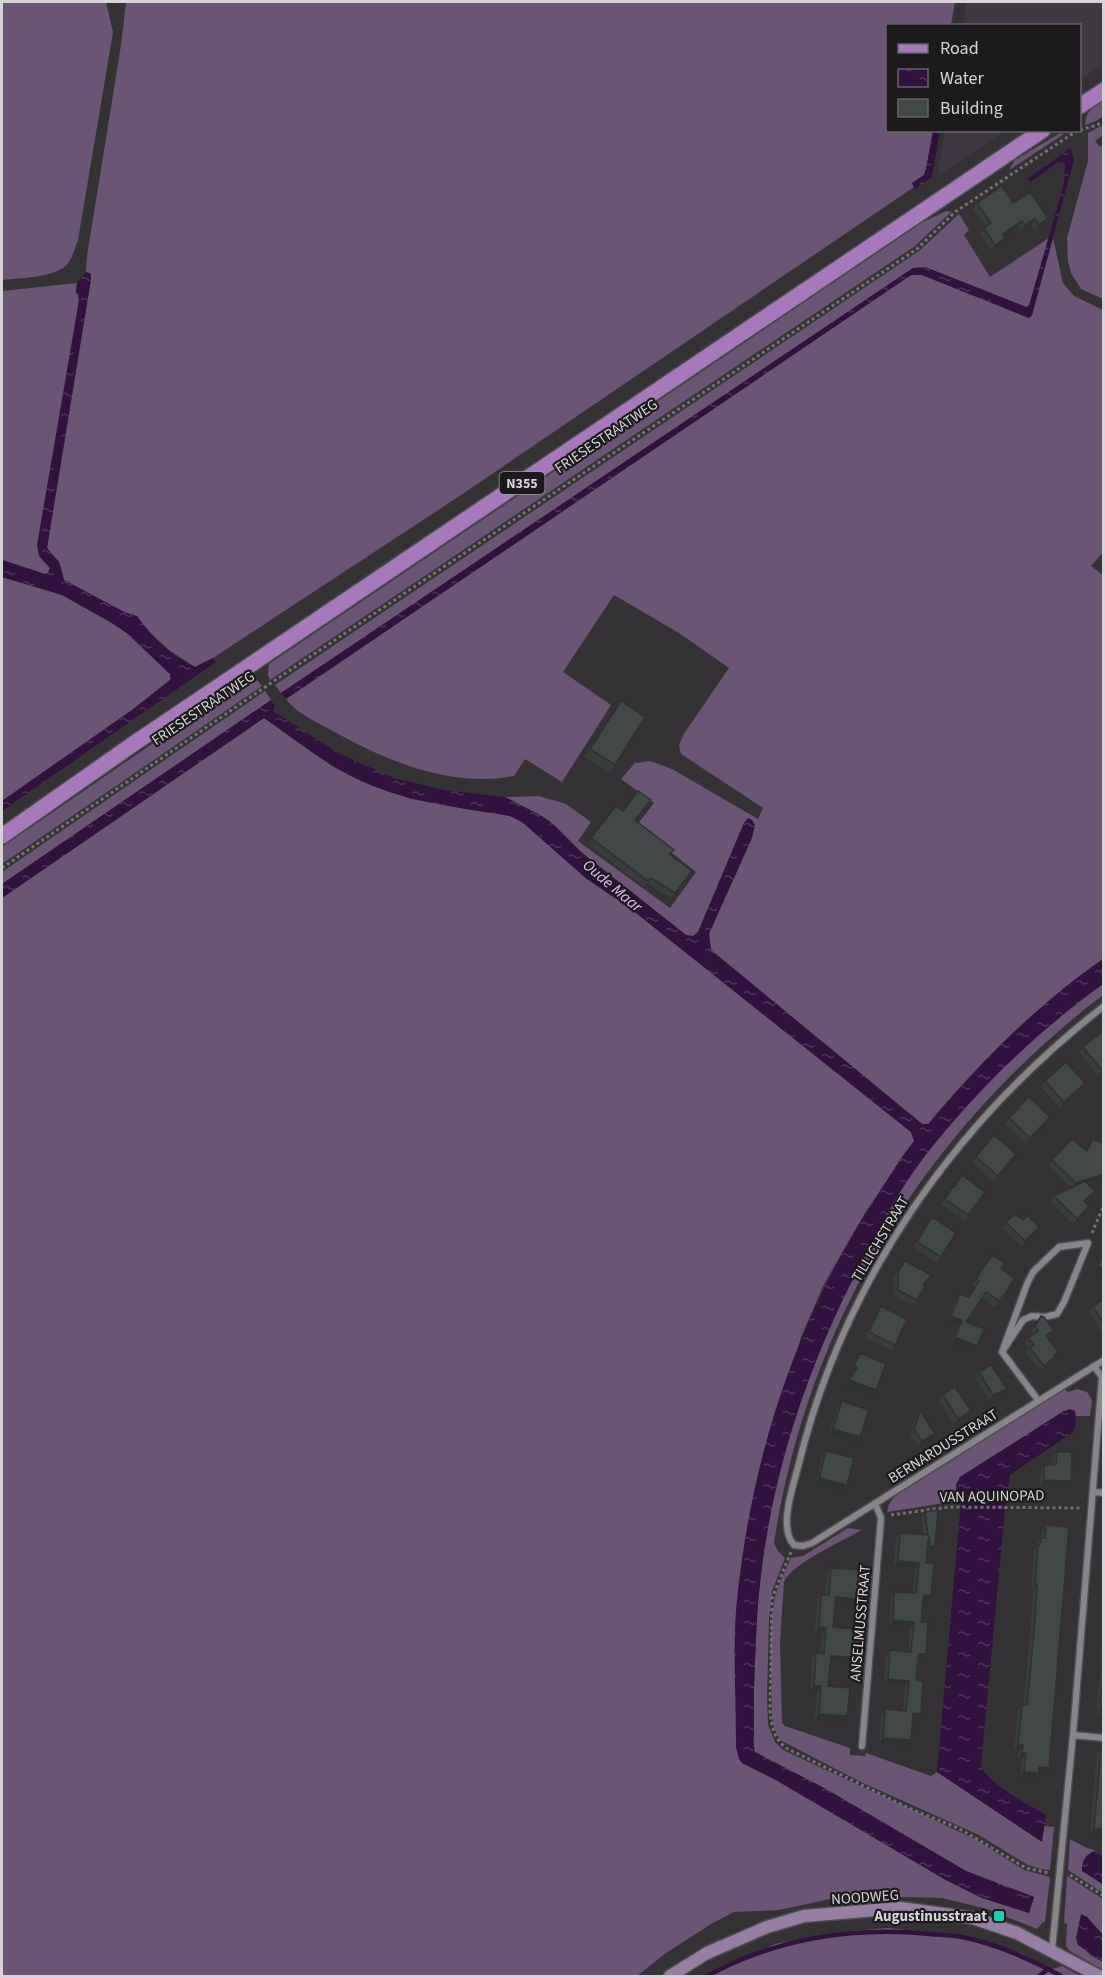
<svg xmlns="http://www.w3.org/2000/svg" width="1105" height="1978" viewBox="0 0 1105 1978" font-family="'Source Sans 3',sans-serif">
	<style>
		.built { fill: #3f3943 }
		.grass { fill: #6a5575 }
		.water { fill: url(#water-ripples) }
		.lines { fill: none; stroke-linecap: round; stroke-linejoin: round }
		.stream { stroke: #31123e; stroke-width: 4.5 }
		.minor-casing { stroke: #504e52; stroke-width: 9 }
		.secondary-casing { stroke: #504e52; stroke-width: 15 }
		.primary-casing { stroke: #504e52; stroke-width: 18 }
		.path { stroke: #747175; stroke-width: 3; stroke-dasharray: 3 3; stroke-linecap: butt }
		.minor { stroke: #88858a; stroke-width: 6 }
		.secondary { stroke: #977fa3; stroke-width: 12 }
		.primary { stroke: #a778bc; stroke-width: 15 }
		.wall { fill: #393e3d }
		.shaded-wall { fill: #2e3232 }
		.building { fill: #424847; stroke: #2e3232; stroke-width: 1.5 }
		.poi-dot { fill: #13d5b3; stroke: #1c1a1c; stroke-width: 2 }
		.labels { text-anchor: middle; stroke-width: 4.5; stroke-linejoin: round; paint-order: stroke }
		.shield { fill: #1c1a1c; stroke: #9e9c9f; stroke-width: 1.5 }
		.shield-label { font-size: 14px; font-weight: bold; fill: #d6d4d7 }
		.street-label { font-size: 15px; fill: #d6d4d7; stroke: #1c1a1c }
		.poi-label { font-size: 15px; font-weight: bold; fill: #d6d4d7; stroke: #1c1a1c; text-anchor: end }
		.water-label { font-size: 16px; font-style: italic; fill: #e5bdf9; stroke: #1c1a1c }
	</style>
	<defs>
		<pattern id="water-ripples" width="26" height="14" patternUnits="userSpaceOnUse" patternTransform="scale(1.5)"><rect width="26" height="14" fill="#31123e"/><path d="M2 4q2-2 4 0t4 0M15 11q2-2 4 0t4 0" fill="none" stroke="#4e3459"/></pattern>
	</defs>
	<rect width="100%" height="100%" fill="#353236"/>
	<path class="built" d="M967,2H1103V64L1080,80V26L963,25Z
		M945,131V130L1005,131L937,176Z"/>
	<path class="grass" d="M2,2H106L113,32L78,240C75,247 73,256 69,262C59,278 19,278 2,280Z
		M126,2H955L951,25L888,26V130L933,131L926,169L924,175L912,183L914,187L461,495L213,658L195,667L169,650L148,631L134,615L126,613L64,580L61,567L47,548L91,279V274L86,272L87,256L121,45Z
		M1103,100V116L1096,121L1085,125C1086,111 1093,107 1103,100Z
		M1103,125V135L1095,141L1100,147L1103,145V299L1081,289L1071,273L1068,261L1067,238L1088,161V133Z
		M1060,133L1064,134L1009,170L1015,160Z
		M946,211L951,212L915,246L270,680L268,675L269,664L923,222Z
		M959,214L969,230L964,235L990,277L1049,238L1029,305L1026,307L925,267L913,268L281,693L275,685L919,251Z
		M1053,238L1063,283L1074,296L1103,310L1104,551L1091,566L1104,576L1103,959C1037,1005 979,1063 928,1124H922L711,950L709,934L718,911L744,823L698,932L693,936L686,935L581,852L552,823L505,797L539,796L566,804L591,822L578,841L670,908L696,872L637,825L654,803L621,779L635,763L650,761L672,769L758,819L763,808L681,754L679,746L683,735L729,668L679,633L614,595L563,672L611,705L562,782L525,759L514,776C449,788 387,761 331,730C316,722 296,713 286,699L911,275H922L1029,318L1032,315Z
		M77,283L76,293L78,294L79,300L43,560L50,568L48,573L45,574L2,560V291Z
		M2,577L62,595L112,623L128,634L170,674V680L132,710L2,801Z
		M248,678L258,681L262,686L2,864V847Z
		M265,691L271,700L2,884V872Z
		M264,718L332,766L355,778L411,799L510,816L522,822L587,879L631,909L911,1132L914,1141L865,1213L824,1284L801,1337L736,1612V1747L742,1763L776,1780L944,1879L982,1898L1029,1913L1034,1897L966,1871L826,1789L755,1752C753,1744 754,1734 754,1725C753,1695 755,1664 756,1634C761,1500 803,1371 866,1254C883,1220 901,1187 924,1157C976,1091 1035,1033 1103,984V995C926,1130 808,1321 774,1543L778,1551L785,1558L772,1591L769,1620L767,1695L768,1725L775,1742L783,1750L975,1839L1024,1870L1050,1877L1045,1922L1042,1923L1037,1929L987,1909L942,1898L867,1896L835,1898L779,1910L734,1912L711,1924L666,1953L637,1976H2V898Z
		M1064,1389L1068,1392L1077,1389L1087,1392L1092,1400L1090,1416H1076L1075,1411H1064L960,1477L956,1485L957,1501L887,1512L889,1504L894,1497Z
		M848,1528L862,1530C844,1540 791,1564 784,1582L780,1642L782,1723L785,1726L850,1748V1755L865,1756L866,1753L931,1776L937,1772L1041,1841L1044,1826L1054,1827L1050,1870L1041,1869L1028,1865L979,1835L861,1782L780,1740L774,1728L772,1717C772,1679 768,1639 774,1601C777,1587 785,1572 791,1558L803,1556Z
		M1070,1839L1087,1848L1097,1851L1091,1852L1082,1870L1103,1885V1893L1068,1870Z
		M1067,1876L1103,1899V1935L1087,1917L1082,1915L1076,1938L1090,1955L1103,1962V1970L1070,1951L1066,1946L1067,1924L1064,1923Z
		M888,1928L935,1933L971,1940L1023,1954L1049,1970L1062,1966L1080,1976H711L775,1944L850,1931Z"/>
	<path class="water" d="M933,131H940L932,177L915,189L912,183L924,175L926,169Z
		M1069,149H1071L1074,160L1032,315L1029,318L922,275H911L286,699L281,693L913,268L925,267L1026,307L1029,306L1064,183L1065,163L1058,162L1031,182L1027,179Z
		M86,272L91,274V279L47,548L59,562L64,580L126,613L137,616C152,637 171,656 195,667L213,658L216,662L2,811V801L132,710L170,680V674L128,634L112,623L62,595L2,577V560L45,574L48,573L50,568L39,556L37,545L79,300L78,294L76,293L77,283Z
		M271,700L275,706L273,711L338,753L394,778L444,790L505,797L542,816L552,823L581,852L686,935L693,936L698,932L744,823L748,818L752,820L755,825L752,838L709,934L711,950L922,1124H929C979,1063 1037,1005 1103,959V984C1035,1033 976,1091 924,1157C901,1187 883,1220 866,1254C802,1373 761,1503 756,1639C755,1667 753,1696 754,1725C754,1734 752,1744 755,1752L826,1789L966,1871L1034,1897L1029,1913L982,1898L944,1879L776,1780L742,1763L739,1759L736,1747C736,1702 733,1655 736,1610C750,1460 795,1320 878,1194C890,1176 901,1157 914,1141L911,1132L631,909L587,879L522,822L510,816C457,807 402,802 353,777C321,761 293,738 264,718L2,898V884Z
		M1070,1409L1075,1411L1076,1424L1073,1432L1010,1475L1005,1509L981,1767C993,1787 1026,1803 1046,1815L1042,1842L937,1772L961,1501H957L956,1485L960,1477L1064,1411Z
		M1097,1851L1103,1855V1884L1082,1871C1081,1861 1087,1852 1097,1851Z
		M1081,1914L1087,1917L1103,1935V1962L1078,1945L1076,1938Z"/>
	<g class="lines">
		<path class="stream" d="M1048,1969L1061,1976
			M707,1976C775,1939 852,1926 930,1934C940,1935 951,1935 962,1937C992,1943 1021,1955 1048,1969L1039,1976"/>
		<defs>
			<path id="minor" d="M1104,1006C954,1123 843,1281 798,1467C793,1487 778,1528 794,1545L803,1546L812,1543L1104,1360
				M1002,1352L1023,1320L1032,1316L1045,1317L1057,1314L1064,1302L1088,1243L1059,1247L1033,1272L1027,1284L1002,1352L1038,1400
				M1093,1492L1104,1493
				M1073,1735L1104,1738
				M862,1746L881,1518L875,1503
				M1052,1950L1073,1735L1102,1377L1094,1366"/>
			<path id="secondary" d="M670,1976L707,1953L767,1927L804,1916L900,1908L973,1918L1017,1933L1099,1976"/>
			<path id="primary" d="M1080,106L1104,90
				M2,836L136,742L1043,130"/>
		</defs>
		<use href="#minor" class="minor-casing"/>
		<use href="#secondary" class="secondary-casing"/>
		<use href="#primary" class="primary-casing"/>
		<path class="path" d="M1080,130L1097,125L1104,121
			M2,868L268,685L917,249L955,212L1078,130
			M1092,1233L1104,1205
			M891,1515L949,1507L1082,1508
			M791,1552L772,1598L770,1711C772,1727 773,1737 786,1748L913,1810L958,1828L1026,1868L1049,1873
			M1070,1875L1104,1896"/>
		<use href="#minor" class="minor"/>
		<use href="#secondary" class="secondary"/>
		<use href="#primary" class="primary"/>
	</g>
	<path class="wall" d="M977,203H1013L1048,218L1044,224L1035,231L1031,225L1021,231L1018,227L1004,236L1005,239L1001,244L991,250L980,234L986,227L973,209Z
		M615,709V765L609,773L584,757Z
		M616,806L635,820L670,855L692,871L671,898L647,883L644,887L588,844Z
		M1104,1030V1069L1097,1075L1079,1052L1083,1047Z
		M1045,1081L1085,1083L1081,1088L1060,1108L1041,1087Z
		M1018,1107L1050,1117L1046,1123L1026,1144L1005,1124Z
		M1093,1139L1103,1143L1104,1142V1178L1088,1184L1091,1196L1085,1202L1089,1206L1085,1212L1073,1224L1050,1201L1054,1196L1071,1187L1048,1165L1052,1160L1086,1150Z
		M976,1157L1012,1159L994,1181L972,1163Z
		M953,1186L985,1192L964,1221L941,1204Z
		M932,1217L956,1233L937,1263L913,1247Z
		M1023,1220L1039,1227L1036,1233L1022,1247L1002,1228L1006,1222Z
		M1104,1248V1276L1094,1272Z
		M992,1255L1001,1269L1003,1298L995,1307L982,1298L966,1322L973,1352L951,1342L958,1326L947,1321L956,1299L960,1294L969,1297L975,1287L972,1285Z
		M905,1261L924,1286L917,1300L913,1306L894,1295V1278Z
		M1104,1299V1330L1101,1331L1089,1312L1093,1306Z
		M881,1306L895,1345L891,1350L865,1338L877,1312Z
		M1041,1316L1051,1335L1048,1338L1058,1352L1052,1362L1040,1371L1026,1353L1029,1349L1025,1343L1028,1338L1033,1334L1031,1332Z
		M860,1353L876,1390L872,1396L845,1386L853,1374L850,1373L856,1359Z
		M979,1372L1007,1389L1003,1394L989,1400L975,1378Z
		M943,1395L967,1417L954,1424L939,1401Z
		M842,1401L860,1437L856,1443L829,1434L838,1407Z
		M920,1411L931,1440L918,1447L910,1435L916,1417Z
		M826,1451L847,1485L843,1491L815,1484L822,1456Z
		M1057,1452L1071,1481L1067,1486H1040L1041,1470L1044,1465H1053V1457Z
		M925,1512L935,1546L931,1552H927L926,1563L931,1596L927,1601H923L921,1622L922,1660H918L916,1680L921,1714L917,1719H913L907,1746L879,1743L881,1715L885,1709L903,1711L905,1686L884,1684L886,1656L890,1650L908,1652L910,1628L889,1626L891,1597L894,1592L913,1593L915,1569L894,1567L896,1538L900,1533L924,1535L921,1517Z
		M1046,1525L1049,1768L1045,1774L1039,1773L1035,1779L1020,1777L1022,1759H1018L1019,1751L1014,1750L1018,1710L1022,1705H1023L1030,1638L1033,1591H1031L1034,1551L1037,1547V1543L1041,1538L1042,1531Z
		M831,1568L857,1599L853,1604L836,1603L833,1627L852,1657L848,1663L831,1662L828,1686L843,1722L815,1720L817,1692L810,1691L812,1659L816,1653L820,1654L822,1633H815L817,1600L821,1595H825L827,1573Z
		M1104,1621V1718L1097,1717L1098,1709L1096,1708L1102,1662H1100Z
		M1101,1748H1104V1835L1090,1834L1097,1753Z"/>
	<path class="shaded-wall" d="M1048,218L1044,224L1035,231L1039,225Z
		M1035,219L1031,225L1021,231L1025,225Z
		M1022,221L1018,227L999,240L1003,234Z
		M1005,239L1001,244L991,250L995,245Z
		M1085,1083L1081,1088L1060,1108L1064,1102Z
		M1050,1117L1046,1123L1026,1144L1030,1138Z
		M1104,1174V1178L1072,1189L1076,1183Z
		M1089,1206L1085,1212L1073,1224L1077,1219Z
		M1039,1227L1036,1233L1022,1247L1025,1241Z
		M1098,1266L1104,1268V1276L1094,1272Z
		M951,1316L962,1320L958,1326L947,1321Z
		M955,1337L977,1346L973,1352L951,1342Z
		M1056,1356L1052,1362L1040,1371L1044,1366Z
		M854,1367L857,1368L853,1374L850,1373Z
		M849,1380L876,1390L872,1396L845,1386Z
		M1007,1389L1003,1394L989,1400L993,1395Z
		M971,1411L967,1417L954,1424L958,1419Z
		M833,1429L860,1437L856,1443L829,1434Z
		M935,1434L931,1440L918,1447L922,1441Z
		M819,1478L847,1485L843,1491L815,1484Z
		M1044,1480L1071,1481L1067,1486H1040Z
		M930,1546H935L931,1552H926Z
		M898,1561L919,1563L915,1569L894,1567Z
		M1035,1585H1037L1033,1591H1031Z
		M924,1595L931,1596L927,1601H920Z
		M836,1597L857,1599L853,1604L832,1602Z
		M893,1620L914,1622L910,1628L889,1626Z
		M819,1627L826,1628L822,1633H815Z
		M919,1654H926L922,1660L915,1659Z
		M831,1656L852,1657L848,1663L827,1661Z
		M888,1679L909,1681L905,1686L884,1684Z
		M814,1686H821L817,1692L810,1691Z
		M1101,1712H1104V1718L1097,1717Z
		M913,1713L921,1714L917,1719L909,1718Z
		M819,1714L847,1716L843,1722L815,1720Z
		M883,1738L911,1740L907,1746L879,1743Z
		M1018,1745H1023L1019,1751L1014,1750Z
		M1022,1753H1026L1022,1759H1018Z
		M1039,1767L1049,1768L1045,1774L1039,1773L1035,1779L1020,1777L1024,1772Z
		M1094,1829H1104V1835L1090,1834Z"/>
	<path class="building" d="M1002,186L1013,203L1030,192L1048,218L1039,225L1035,219L1025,225L1022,221L1003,234L1005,239L995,245L984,228L991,223L977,203Z
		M621,701L645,717L615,765L590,749Z
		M638,791L651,800L635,820L674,850L669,854L692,871L675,893L651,878L648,881L591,838L616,806L623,811Z
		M1104,1030V1067L1101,1069L1083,1047Z
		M1066,1062L1085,1083L1064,1102L1045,1081Z
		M1029,1097L1050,1117L1030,1138L1009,1118L1019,1108L1018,1107Z
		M994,1135L1016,1154L998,1176L976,1157Z
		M1072,1139L1087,1151L1093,1139L1103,1143L1104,1142V1174L1076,1183L1052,1160Z
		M962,1175L985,1192L968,1215L945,1199L953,1186L954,1187Z
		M1085,1181L1095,1191L1084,1201L1089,1206L1077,1219L1054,1196Z
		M1015,1214L1023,1220L1027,1215L1039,1227L1025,1241L1006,1222Z
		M932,1217L956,1233L941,1257L917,1242Z
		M1104,1252V1268L1098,1266Z
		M992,1255L1005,1263L1001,1269L1014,1278L1006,1292L999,1301L986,1292L966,1322L984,1329L977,1346L955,1337L962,1320L951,1316L960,1294L969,1297L979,1281L976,1279Z
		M905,1261L931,1275L923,1285L925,1286L917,1300L898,1290V1272Z
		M1104,1299V1324L1093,1306Z
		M881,1306L907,1319L895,1345L869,1332Z
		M1041,1316L1044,1317L1054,1330L1046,1336L1058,1352L1054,1355L1056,1356L1044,1366L1030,1348L1034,1345L1028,1338L1038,1331L1035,1326Z
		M860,1353L886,1364L876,1390L849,1380L857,1368L854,1367Z
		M991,1365L1007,1389L993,1395L979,1372Z
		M955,1387L971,1411L958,1419L943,1395Z
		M842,1401L869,1410L860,1437L833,1429Z
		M920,1411L935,1434L922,1441L914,1429Z
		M826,1451L854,1458L847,1485L819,1478Z
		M1057,1452H1072L1071,1481L1044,1480V1465H1056Z
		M938,1510L935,1546H930L929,1536L927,1549L926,1563H934L931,1596L924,1595L921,1622H928L926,1654H919L917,1667L916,1680L923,1681L921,1714L913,1713L911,1740L883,1738L885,1709L906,1711L909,1681L888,1679L890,1650L911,1652L914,1622L893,1620L894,1592L916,1593L919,1563L898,1561L900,1533L928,1535L925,1512Z
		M1046,1525L1069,1527L1049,1768L1039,1767V1773L1024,1772L1026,1753H1022L1023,1745H1018L1022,1705H1027L1034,1633L1037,1585H1035L1038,1545H1040L1041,1538H1045Z
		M831,1568L859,1570L857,1599L836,1597L833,1627L854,1629V1650L852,1657L831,1656L828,1686L850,1688L847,1716L819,1714L821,1686H814L816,1653L824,1654L826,1628L819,1627L821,1595H829Z
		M1104,1676V1712H1101L1102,1703H1100Z
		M1101,1748H1104V1829H1094Z"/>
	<rect class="poi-dot" x="993" y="1910" width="12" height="12" rx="3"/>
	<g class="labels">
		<rect class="shield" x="499.5" y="472" width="45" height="22" rx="4.5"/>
		<g class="shield-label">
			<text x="522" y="488">N355</text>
		</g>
		<g class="street-label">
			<text transform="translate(606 436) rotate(-34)" y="5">FRIESESTRAATWEG</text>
			<text transform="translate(203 708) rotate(-34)" y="5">FRIESESTRAATWEG</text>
			<text transform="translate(880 1239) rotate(-59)" y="5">TILLICHSTRAAT</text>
			<text transform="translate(943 1446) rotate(-32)" y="5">BERNARDUSSTRAAT</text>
			<text transform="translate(992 1496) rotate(-1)" y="5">VAN AQUINOPAD</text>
			<text transform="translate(860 1623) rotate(-85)" y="5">ANSELMUSSTRAAT</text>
			<text transform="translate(865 1897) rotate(-4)" y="5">NOODWEG</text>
		</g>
		<g class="poi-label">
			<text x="987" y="1921">Augustinusstraat</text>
		</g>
		<g class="water-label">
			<text transform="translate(613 885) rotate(40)" y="6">Oude Maar</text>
		</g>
	</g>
	<rect width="1105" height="1978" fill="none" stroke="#d6d4d7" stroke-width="6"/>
	<rect x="886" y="24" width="195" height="108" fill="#1c1a1c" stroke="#666467" stroke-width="1.5"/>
	<rect x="898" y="44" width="30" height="9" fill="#a778bc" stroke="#666467" stroke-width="1.5"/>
	<text x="940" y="54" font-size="18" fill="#d6d4d7">Road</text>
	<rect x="898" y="69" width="30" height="18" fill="url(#water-ripples)" stroke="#666467" stroke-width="1.5"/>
	<text x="940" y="84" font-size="18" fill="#d6d4d7">Water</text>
	<rect x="898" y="99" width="30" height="18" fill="#424847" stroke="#666467" stroke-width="1.5"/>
	<text x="940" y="114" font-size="18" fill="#d6d4d7">Building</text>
</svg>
